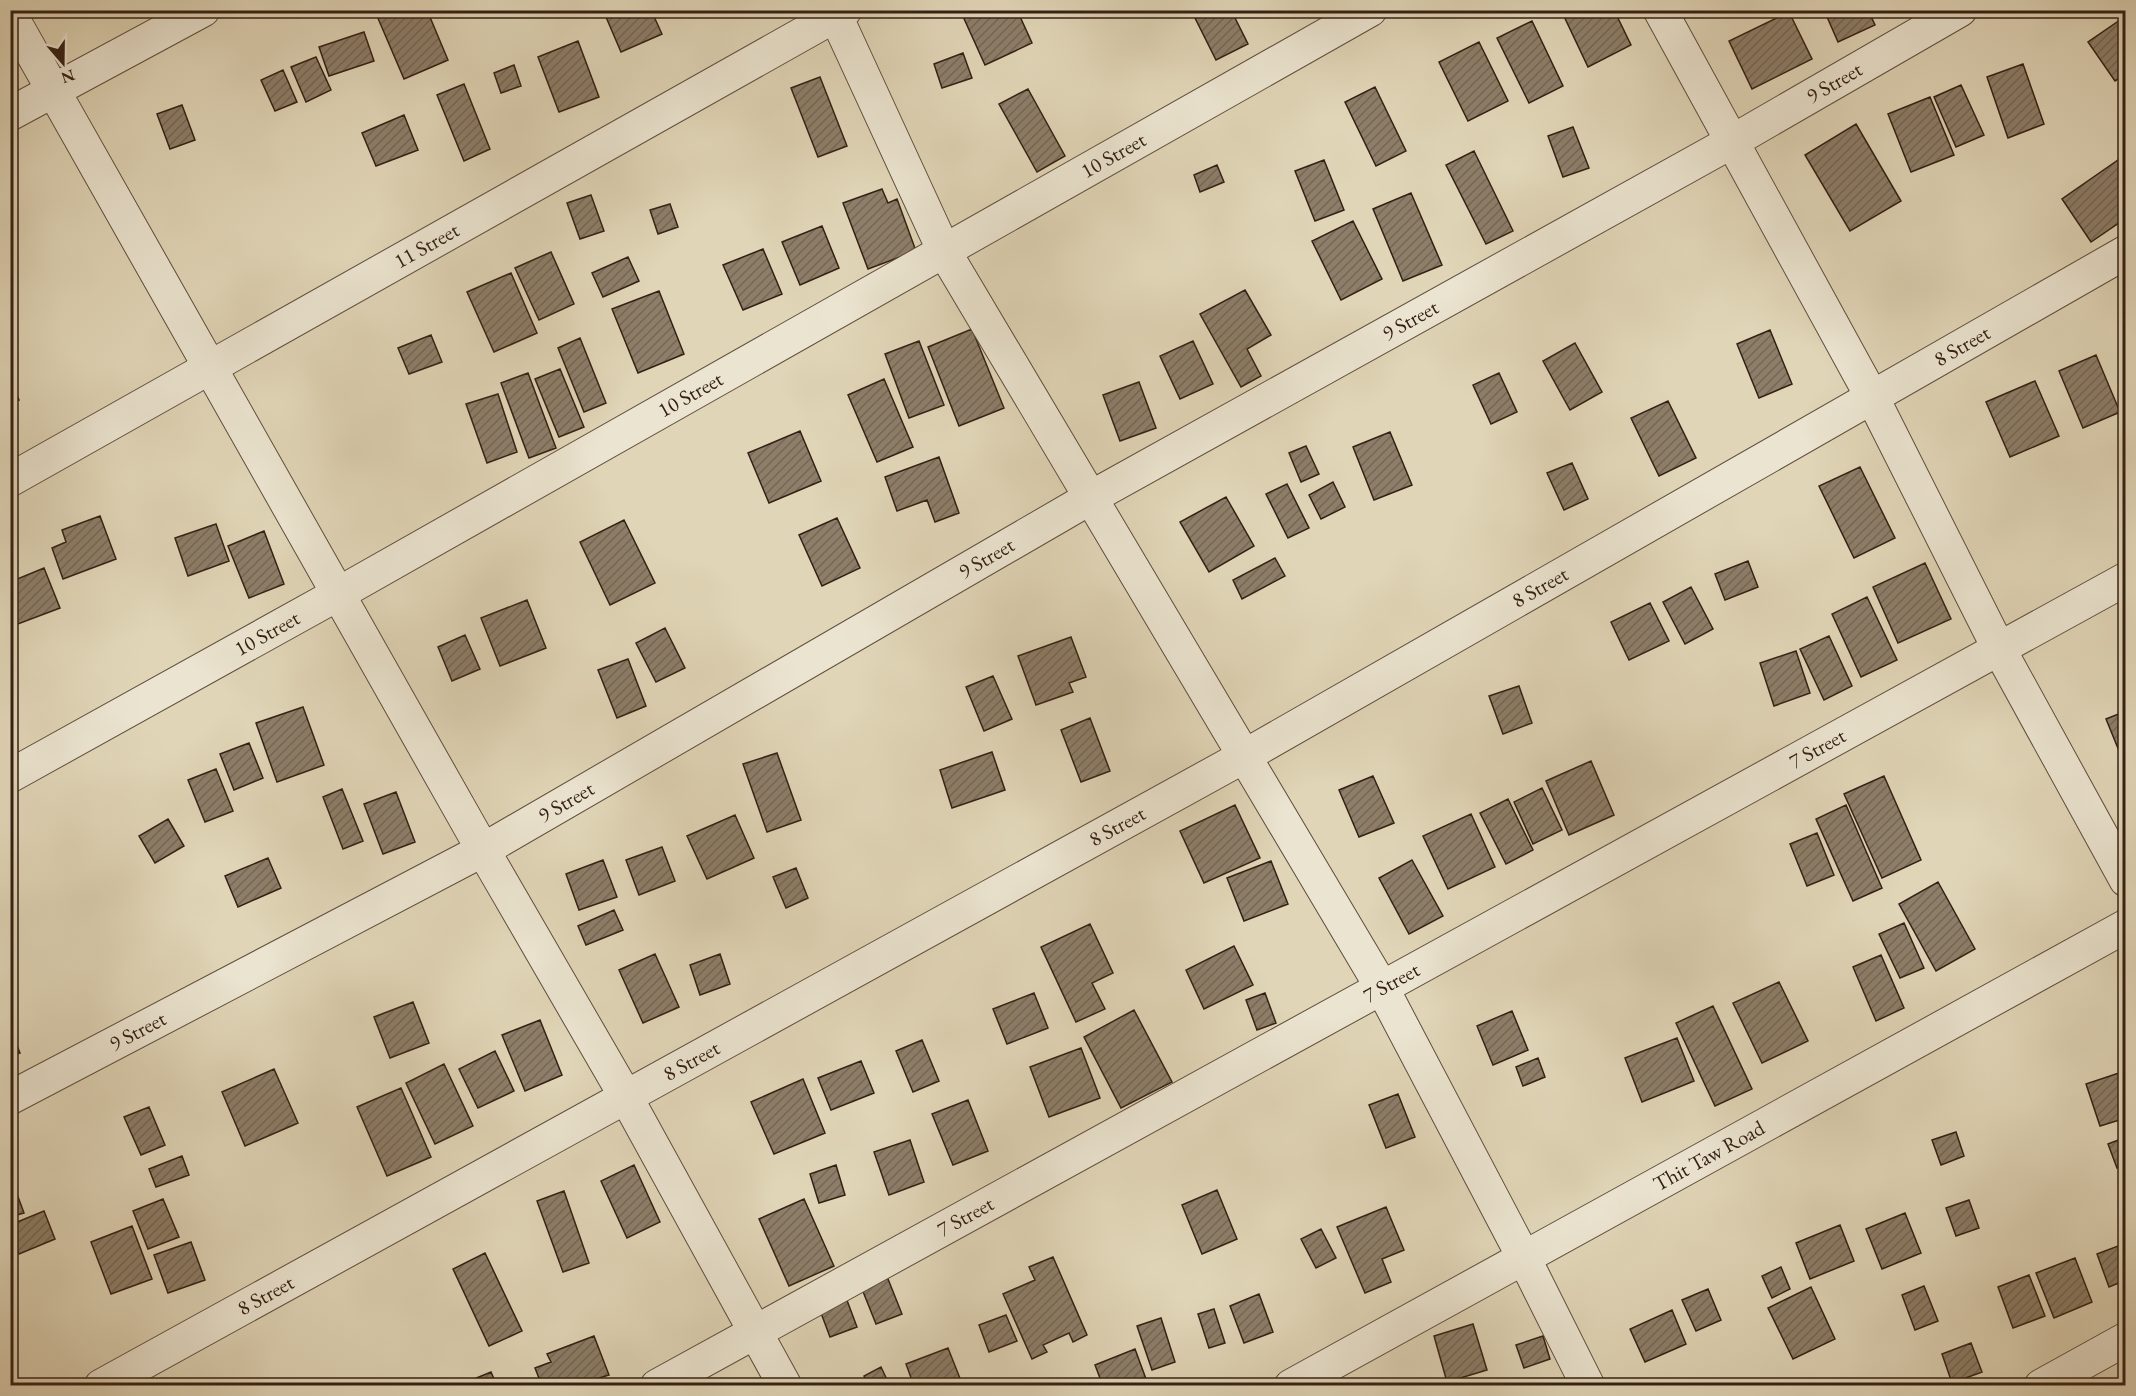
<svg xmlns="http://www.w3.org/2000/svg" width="2136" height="1396" viewBox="0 0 2136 1396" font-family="'EB Garamond',serif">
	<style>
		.building { fill: url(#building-hatch); stroke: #342014; stroke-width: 1.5 }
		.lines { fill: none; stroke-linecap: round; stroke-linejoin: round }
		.minor-casing { stroke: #5f4d3d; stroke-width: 35 }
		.minor { stroke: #ebe4d0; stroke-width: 33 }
		.labels { text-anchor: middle; stroke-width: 6; stroke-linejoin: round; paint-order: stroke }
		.street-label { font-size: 21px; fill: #342014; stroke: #ebe4d0 }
	</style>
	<defs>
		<pattern id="building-hatch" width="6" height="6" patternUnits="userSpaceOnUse" patternTransform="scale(1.5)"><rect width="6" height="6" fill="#8d7e69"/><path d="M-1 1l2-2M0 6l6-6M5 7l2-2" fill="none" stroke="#746755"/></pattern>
	</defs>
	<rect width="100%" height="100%" fill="#e0d5b7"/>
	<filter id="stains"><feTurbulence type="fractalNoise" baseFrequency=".00333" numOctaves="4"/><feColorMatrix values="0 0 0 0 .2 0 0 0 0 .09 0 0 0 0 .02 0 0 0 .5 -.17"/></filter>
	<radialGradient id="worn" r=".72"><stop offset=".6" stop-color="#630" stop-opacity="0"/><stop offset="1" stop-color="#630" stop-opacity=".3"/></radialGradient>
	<path class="building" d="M383,10H427L448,60L404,79L377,16L384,13Z
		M603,10H651L662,34L621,52Z
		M964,10H1017L1032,43L985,65L961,12Z
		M1200,10H1231L1248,44L1216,60L1193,14Z
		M1561,10H1614L1631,45L1588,67Z
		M1824,10H1868L1875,25L1838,42Z
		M1789,12L1812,59L1752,89L1729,41Z
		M2126,16V74L2115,81L2088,42Z
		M1532,21L1563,86L1529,103L1497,38Z
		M364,32L374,61L329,76L319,47Z
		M578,41L599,97L559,112L538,57Z
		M1479,42L1508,101L1468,121L1439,62Z
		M963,53L972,78L942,88L934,64Z
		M316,57L331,90L306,102L291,67Z
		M2023,64L2044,124L2008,138L1987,77Z
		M514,65L521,86L501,93L494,73Z
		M283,70L297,102L275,111L261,80Z
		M820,77L847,146L818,157L791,88Z
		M464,84L490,149L464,161L437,95Z
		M1961,85L1984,135L1956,147L1934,97Z
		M1375,87L1406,151L1376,166L1345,102Z
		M1028,89L1065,156L1037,172L999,104Z
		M1930,97L1954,155L1911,172L1888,114Z
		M182,105L195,140L170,149L157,114Z
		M404,115L418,150L376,166L362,133Z
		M1856,124L1901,201L1850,231L1805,155Z
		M1573,127L1589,168L1563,177L1548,136Z
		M1474,151L1513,231L1486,244L1446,165Z
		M1324,160L1344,210L1315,221L1295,171Z
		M2118,160L2126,171V218L2091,242L2062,199Z
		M1217,165L1224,182L1200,192L1194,175Z
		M882,189L888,203L897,199L916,251L868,269L843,203Z
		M1411,193L1442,265L1403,281L1373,209Z
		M591,195L604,231L580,239L567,203Z
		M670,204L678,227L658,234L650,210Z
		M1353,221L1382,279L1341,300L1312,241Z
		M822,226L839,268L800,285L782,242Z
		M763,249L782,294L743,310L723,265Z
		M551,252L574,304L539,320L515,268Z
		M628,257L639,281L603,297L592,273Z
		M511,273L537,333L494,352L467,292Z
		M1245,290L1271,335L1247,349L1261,376L1241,387L1200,314Z
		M659,291L684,354L638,373L612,309Z
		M972,329L1004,408L959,426L928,347Z
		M1770,330L1792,384L1759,398L1737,344Z
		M431,335L442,362L409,374L398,348Z
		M580,338L606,403L584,412L558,348Z
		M919,341L944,405L909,418L885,354Z
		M1193,341L1213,384L1180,399L1160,356Z
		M1575,343L1602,392L1570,410L1543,361Z
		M2096,355L2120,412L2083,428L2059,371Z
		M560,369L584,427L559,437L535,379Z
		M528,373L556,448L529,458L501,383Z
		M1499,373L1517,412L1491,424L1473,385Z
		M10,379L19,400L10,403Z
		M884,379L913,447L877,462L848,395Z
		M2035,381L2059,436L2010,457L1986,402Z
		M1139,382L1156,428L1120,441L1103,395Z
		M498,394L517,452L487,463L466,404Z
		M1668,401L1696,458L1659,476L1631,418Z
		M800,431L821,481L769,503L748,453Z
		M1390,432L1412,485L1374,500L1353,447Z
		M1306,446L1319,474L1301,482L1289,453Z
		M939,457L959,513L935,522L927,500L897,511L885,477Z
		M1572,463L1588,499L1564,510L1547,473Z
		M1860,467L1895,538L1854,558L1819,486Z
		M1333,482L1345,507L1321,519L1309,495Z
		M1287,484L1309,528L1288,538L1266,494Z
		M1226,497L1254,546L1209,572L1180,522Z
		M100,516L116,559L63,579L52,548L66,542L62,530Z
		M837,518L860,568L822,586L799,535Z
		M624,520L655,583L610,605L580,542Z
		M216,524L229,561L188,576L175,538Z
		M264,531L284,584L249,598L228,546Z
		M1275,558L1285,576L1242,599L1233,580Z
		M1748,561L1758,587L1725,600L1715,574Z
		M1925,563L1951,619L1898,643L1873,587Z
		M44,568L60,608L10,627V582Z
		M1691,587L1713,629L1685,644L1663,602Z
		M1867,597L1897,660L1861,677L1832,614Z
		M527,600L546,648L500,666L481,618Z
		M1650,603L1669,641L1629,660L1611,622Z
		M665,628L685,668L656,682L636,643Z
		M465,635L480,669L452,681L438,647Z
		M1829,636L1852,686L1824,700L1800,649Z
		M1071,637L1086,677L1069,683L1073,692L1036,705L1018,656Z
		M1796,651L1810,693L1774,706L1760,663Z
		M628,659L646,706L617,718L598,670Z
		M993,676L1012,719L984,731L966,687Z
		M1519,686L1532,723L1503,734L1489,696Z
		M303,707L324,765L277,782L256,723Z
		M2126,711V768L2106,719Z
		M1090,718L1110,771L1081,782L1061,730Z
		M249,743L263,778L234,790L220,754Z
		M992,752L1005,790L952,808L940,770Z
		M777,753L801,820L767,832L743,764Z
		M1591,761L1614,815L1569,835L1546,781Z
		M216,769L233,811L205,822L188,780Z
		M1373,776L1394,823L1359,837L1339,790Z
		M1884,776L1921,860L1882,878L1844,794Z
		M1542,788L1562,830L1533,844L1514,802Z
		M342,789L363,841L343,849L323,797Z
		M396,792L415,842L383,854L364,804Z
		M1508,799L1533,850L1506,864L1480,813Z
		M1235,805L1260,858L1204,883L1180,831Z
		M1846,805L1882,888L1853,901L1816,819Z
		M1471,814L1495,867L1448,889L1423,836Z
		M735,815L754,858L707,879L687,836Z
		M168,819L184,846L155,863L139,836Z
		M1817,833L1834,875L1807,886L1790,844Z
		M662,847L675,881L639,895L626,860Z
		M268,858L281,888L238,907L225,876Z
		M603,860L617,897L579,910L566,874Z
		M1412,860L1443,916L1409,934L1379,878Z
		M1271,861L1288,904L1244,921L1227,878Z
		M796,868L808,898L786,908L773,877Z
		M1938,882L1975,949L1936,971L1899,904Z
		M614,910L623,930L586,945L578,926Z
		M1904,923L1924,968L1900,978L1879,934Z
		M1090,924L1113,973L1092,983L1105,1009L1076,1022L1041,947Z
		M1234,946L1253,985L1204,1009L1186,970Z
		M655,954L679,1007L643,1023L619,970Z
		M720,954L730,984L700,995L690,965Z
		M1881,955L1904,1008L1876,1021L1853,967Z
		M1779,982L1808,1041L1762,1063L1733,1003Z
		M1034,993L1048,1028L1007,1044L993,1009Z
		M1265,993L1276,1023L1257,1030L1246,1000Z
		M413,1002L429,1043L390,1058L374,1017Z
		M1713,1006L1752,1089L1715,1106L1676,1023Z
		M1134,1010L1172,1082L1121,1108L1084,1037Z
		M1512,1011L1528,1050L1493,1065L1477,1026Z
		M540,1020L562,1075L525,1091L502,1035Z
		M10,1028L20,1053L10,1056Z
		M1677,1038L1694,1081L1642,1102L1625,1058Z
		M922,1040L939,1081L913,1092L896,1051Z
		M1081,1048L1100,1098L1049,1117L1030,1067Z
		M495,1051L514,1091L478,1108L459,1069Z
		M1538,1058L1545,1077L1523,1086L1516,1067Z
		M861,1061L874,1093L831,1110L818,1078Z
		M444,1064L473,1126L435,1144L406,1083Z
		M274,1069L298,1123L245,1146L222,1092Z
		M2119,1073L2126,1095V1118L2100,1126L2086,1084Z
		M803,1079L825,1133L774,1154L751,1102Z
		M401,1088L431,1157L387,1176L357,1107Z
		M1398,1094L1415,1137L1386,1148L1369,1105Z
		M968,1100L988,1151L953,1165L932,1114Z
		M149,1107L165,1145L141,1155L124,1117Z
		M1956,1132L1964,1156L1941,1165L1932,1140Z
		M2126,1137V1165L2117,1168L2108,1144Z
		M910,1140L924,1182L889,1195L874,1152Z
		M182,1156L189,1175L156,1187L149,1169Z
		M634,1165L660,1222L627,1238L601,1181Z
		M836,1165L845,1195L819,1203L810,1174Z
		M14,1186L24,1213L10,1217V1187Z
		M1217,1190L1237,1239L1202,1254L1182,1205Z
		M564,1191L589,1263L563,1272L537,1201Z
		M163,1199L179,1237L148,1249L133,1211Z
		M804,1199L834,1266L789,1286L759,1219Z
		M1969,1200L1979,1228L1956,1236L1946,1208Z
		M1386,1207L1404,1250L1382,1259L1391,1282L1365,1293L1337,1227Z
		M44,1211L55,1239L19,1254L10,1235V1225Z
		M1905,1213L1921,1253L1882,1269L1866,1229Z
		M1840,1225L1854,1261L1810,1279L1796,1243Z
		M132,1226L152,1279L111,1294L91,1242Z
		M1321,1229L1336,1258L1316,1268L1301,1239Z
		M191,1242L205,1280L168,1293L154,1255Z
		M2126,1243V1280L2109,1287L2097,1254Z
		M485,1253L522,1331L489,1346L453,1269Z
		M1053,1257L1087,1335L1073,1342L1069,1333L1043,1345L1047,1352L1032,1359L1003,1294L1035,1280L1029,1267Z
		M2075,1258L2092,1302L2054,1318L2036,1273Z
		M1781,1267L1790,1289L1772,1298L1762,1276Z
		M884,1269L902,1314L876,1324L858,1279Z
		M2029,1275L2045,1316L2013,1328L1998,1287Z
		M1924,1286L1938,1321L1915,1330L1902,1295Z
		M1811,1287L1835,1339L1793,1359L1768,1308Z
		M1708,1289L1721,1320L1696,1331L1682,1300Z
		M1259,1294L1273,1332L1244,1343L1230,1306Z
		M845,1295L857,1327L830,1337L818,1305Z
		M1214,1309L1225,1343L1209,1348L1198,1314Z
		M1672,1310L1686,1344L1645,1362L1630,1329Z
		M1006,1315L1017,1341L989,1352L979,1325Z
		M1161,1318L1175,1362L1152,1370L1137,1326Z
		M1473,1324L1487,1370L1447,1382L1434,1336Z
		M594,1336L609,1375L596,1379L599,1386H560L558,1383L542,1386L535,1368L551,1362L547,1354Z
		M1543,1336L1550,1359L1524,1368L1516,1345Z
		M1971,1343L1982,1372L1952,1383L1942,1354Z
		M948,1348L963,1386H914L906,1364Z
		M1135,1349L1146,1379L1133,1386H1103L1095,1365Z
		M881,1367L890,1386H869L864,1376Z
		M491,1372L497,1386H457Z"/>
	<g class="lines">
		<defs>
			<g id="minor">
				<path d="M833,10L944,251L1381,986L1524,1258L1588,1386"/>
				<path d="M1660,10L1872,397L1998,647L2126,880"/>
				<path d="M10,14L483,850L626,1097L785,1386"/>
				<path d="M10,114L203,10"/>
				<path id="s1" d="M10,480L845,10"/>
				<path id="s2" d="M10,776L338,594L1370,10"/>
				<path id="s3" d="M10,1098L483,850L1090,498L1733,141L1960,10"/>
				<path id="s4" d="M101,1386L1243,757L2126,252"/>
				<path id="s5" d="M657,1386L2126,579"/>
				<path id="s6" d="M1291,1386L2126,926"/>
				<path d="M2041,1386L2126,1339"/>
			</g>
		</defs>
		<use href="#minor" class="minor-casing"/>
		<use href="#minor" class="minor"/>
	</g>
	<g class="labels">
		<g class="street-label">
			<text dy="7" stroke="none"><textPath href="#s3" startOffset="2088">9 Street</textPath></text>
			<text dy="7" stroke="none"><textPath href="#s2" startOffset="1266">10 Street</textPath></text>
			<text dy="7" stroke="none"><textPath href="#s1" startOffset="478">11 Street</textPath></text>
			<text dy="7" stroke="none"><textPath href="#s3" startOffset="1602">9 Street</textPath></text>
			<text dy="7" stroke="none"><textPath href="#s4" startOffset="2132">8 Street</textPath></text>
			<text dy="7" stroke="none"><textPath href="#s2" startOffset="780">10 Street</textPath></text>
			<text dy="7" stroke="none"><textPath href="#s3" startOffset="1116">9 Street</textPath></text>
			<text dy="7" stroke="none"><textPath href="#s4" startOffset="1646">8 Street</textPath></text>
			<text dy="7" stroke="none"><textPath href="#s2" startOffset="294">10 Street</textPath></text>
			<text dy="7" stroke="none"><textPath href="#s5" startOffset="1324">7 Street</textPath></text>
			<text dy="7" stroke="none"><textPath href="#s3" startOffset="630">9 Street</textPath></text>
			<text dy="7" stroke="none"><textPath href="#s4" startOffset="1160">8 Street</textPath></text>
			<text dy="7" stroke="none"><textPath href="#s5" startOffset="838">7 Street</textPath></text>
			<text dy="7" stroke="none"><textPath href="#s3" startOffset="144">9 Street</textPath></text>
			<text dy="7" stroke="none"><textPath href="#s4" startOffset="674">8 Street</textPath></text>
			<text dy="7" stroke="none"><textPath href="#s6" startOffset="477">Thit Taw Road</textPath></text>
			<text dy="7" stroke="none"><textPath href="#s5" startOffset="352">7 Street</textPath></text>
			<text dy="7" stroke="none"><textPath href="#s4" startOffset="188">8 Street</textPath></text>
		</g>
	</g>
	<rect width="2136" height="1396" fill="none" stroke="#e0d5b7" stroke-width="36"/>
	<rect x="12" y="12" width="2112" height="1372" fill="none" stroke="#342014" stroke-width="3"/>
	<rect x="18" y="18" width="2100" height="1360" fill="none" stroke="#342014" stroke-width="1.5"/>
	<g transform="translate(63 63) rotate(160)" stroke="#ebe4d0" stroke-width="4.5" paint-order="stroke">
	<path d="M0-4.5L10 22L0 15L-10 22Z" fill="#342014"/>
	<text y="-9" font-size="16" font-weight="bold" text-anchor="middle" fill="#342014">N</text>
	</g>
	<rect width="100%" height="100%" filter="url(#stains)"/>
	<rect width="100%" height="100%" fill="url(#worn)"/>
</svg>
